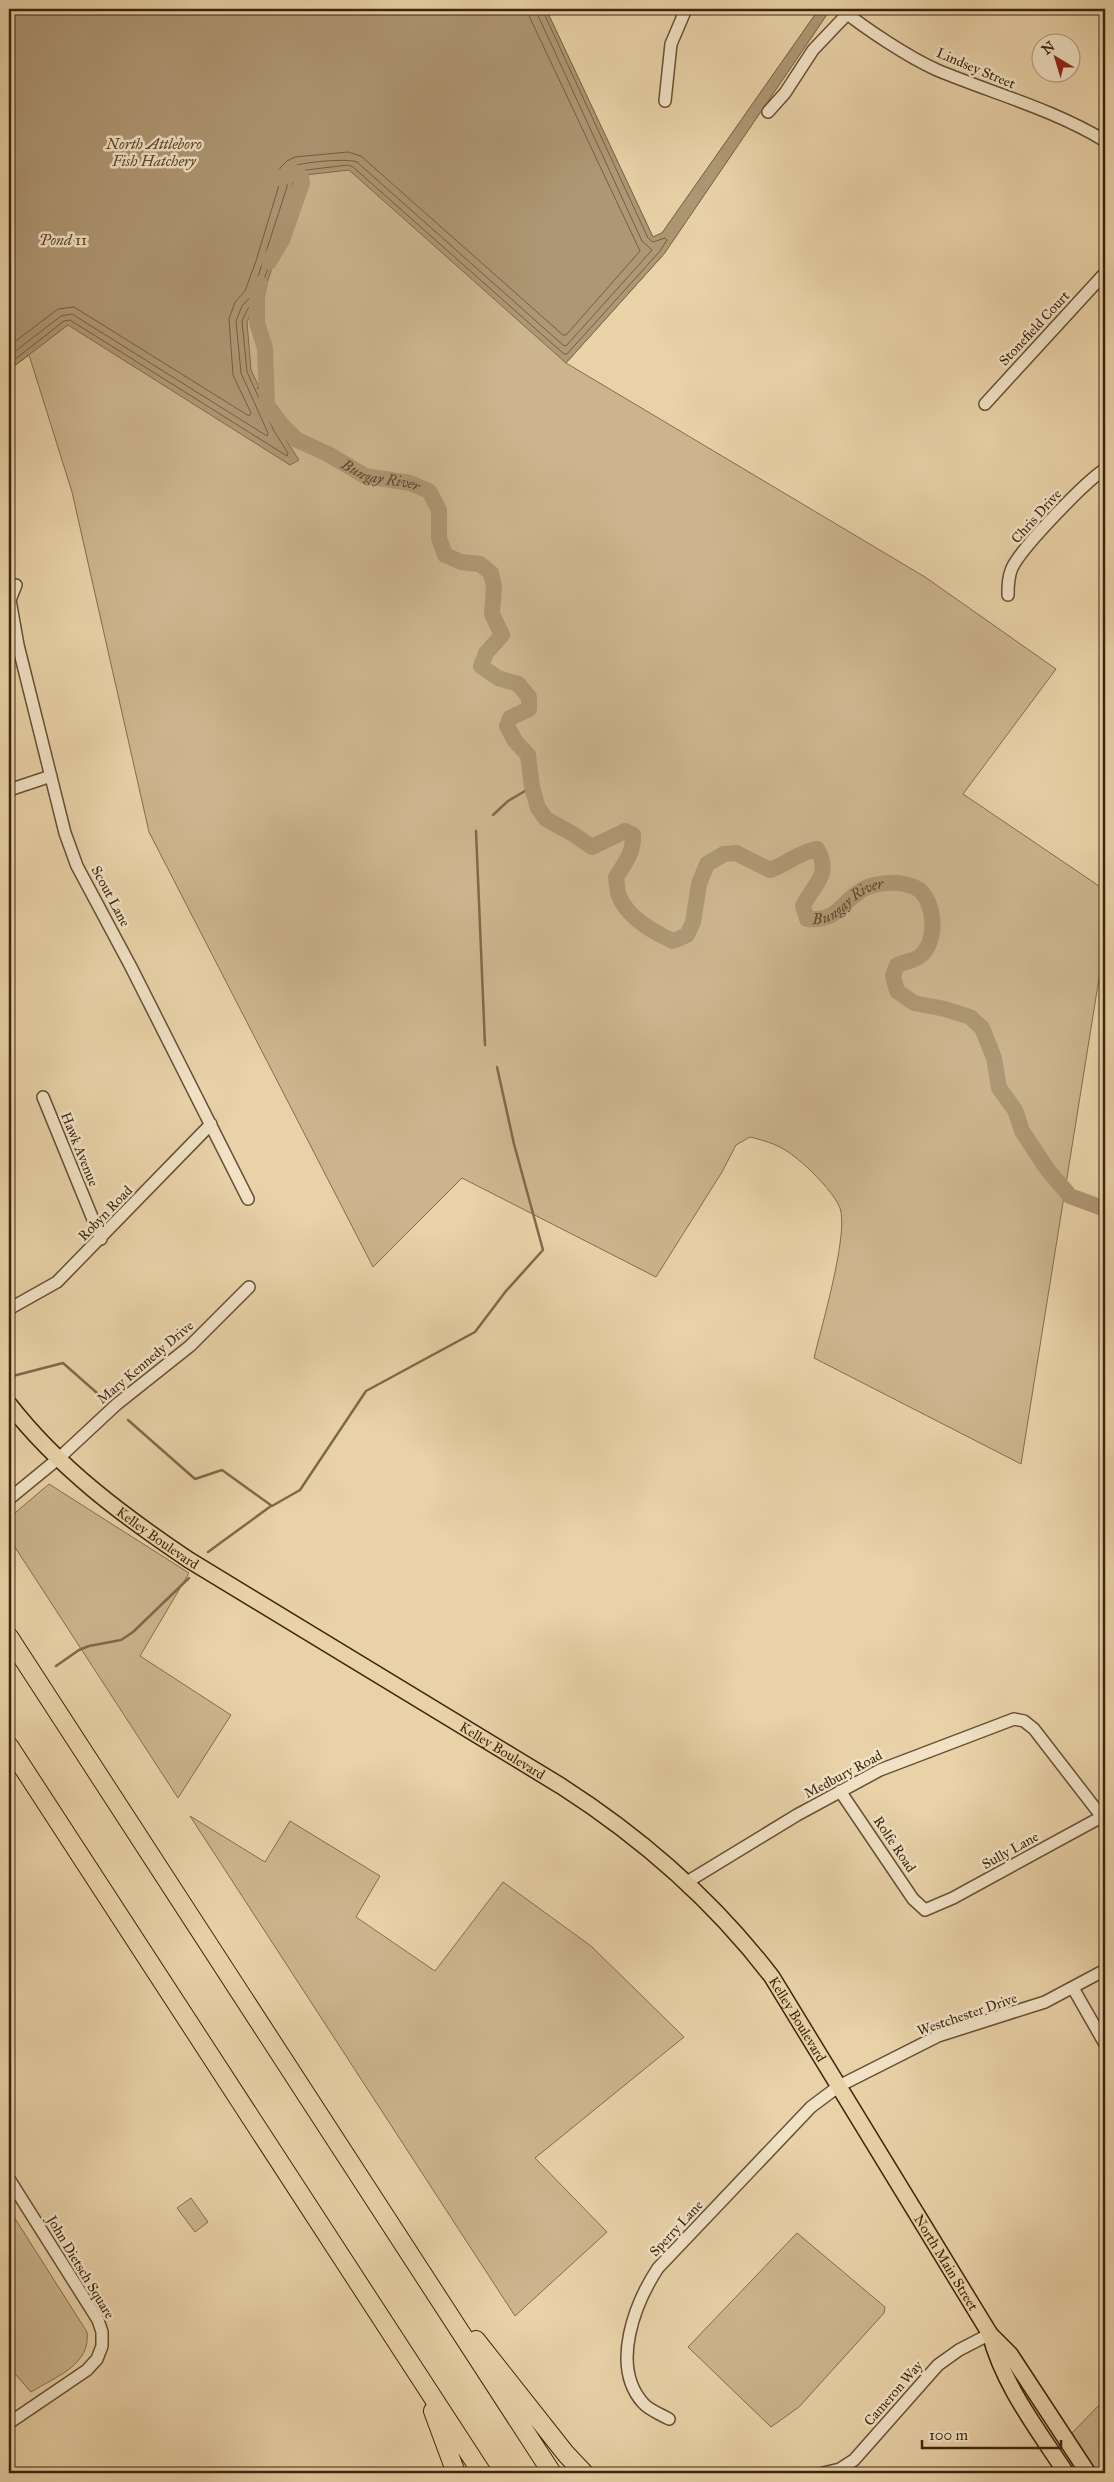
<svg xmlns="http://www.w3.org/2000/svg" width="1114" height="2482" viewBox="0 0 1114 2482" font-family="'IM FELL Great Primer',serif">
	<style>
		.green { fill: #ccb58e; stroke: #846d4e }
		.water { fill: #ae9774; stroke: #80694c }
		.lines { fill: none; stroke-linecap: round; stroke-linejoin: round }
		.shore { stroke: #755e42; stroke-width: 1 }
		.stream { stroke: #80694c; stroke-width: 2.5 }
		.river { stroke: #ae9774; stroke-width: 16 }
		.minor-casing { stroke: #675035; stroke-width: 14 }
		.major-casing { stroke: #3c250f; stroke-width: 18 }
		.highway-casing { stroke: #3c250f; stroke-width: 20 }
		.minor { stroke: #f1e2c6; stroke-width: 11 }
		.major { stroke: #e9d2a8; stroke-width: 15 }
		.highway { stroke: #e9d2a8; stroke-width: 18 }
		.labels { text-anchor: middle; stroke-width: 5; stroke-linejoin: round; paint-order: stroke }
		.street-label { font-size: 14px; fill: #3c250f; stroke: #f1e2c6 }
		.water-label { font-size: 15px; font-style: italic; fill: #5e472d; stroke: #f1e2c6 }
	</style>
	<rect width="100%" height="100%" fill="#e9d2a8"/>
	<filter id="stains"><feTurbulence type="fractalNoise" baseFrequency=".004" numOctaves="4"/><feColorMatrix values="0 0 0 0 .2 0 0 0 0 .09 0 0 0 0 .02 0 0 0 .5 -.17"/></filter>
	<radialGradient id="worn" r=".72"><stop offset=".6" stop-color="#630" stop-opacity="0"/><stop offset="1" stop-color="#630" stop-opacity=".3"/></radialGradient>
	<path class="green" d="M11,9H546L653,237L662,233L819,9H825L828,13L664,254L566,363L925,577L1056,669L963,794L1105,890V941L1021,1464L814,1358C821,1328 849,1234 840,1208C834,1194 820,1180 809,1169C788,1150 779,1144 750,1137L736,1145L722,1172L656,1277L462,1178L373,1267L149,832L72,492L29,355L9,370Z
		M49,1484L189,1573L140,1656L231,1715L178,1798L9,1538V1518Z
		M190,1816L265,1862L290,1821L380,1876L356,1917L435,1971L503,1882L591,1946L684,2037L535,2158L607,2232L515,2316Z
		M191,2198L208,2222L195,2232L177,2208Z
		M9,2209L87,2332C91,2365 55,2377 31,2392L9,2367Z
		M797,2233L885,2307L884,2313L799,2407L771,2427L688,2347Z
		M1105,2399V2473H1094L1069,2436Z"/>
	<path class="water" d="M9,9H546L653,237L662,233L819,9H825L828,13L664,254L566,363L349,170L297,176L299,181L298,189L261,301L251,313L247,322L251,370L279,429L299,460L290,465L68,325L9,370Z"/>
	<g class="lines">
		<path class="shore" d="M9,346L58,309L74,307L249,416L251,413L233,375L229,319L235,302L245,291L256,261L279,185L280,168L287,161L295,157L348,152L361,156L563,335H566L640,251L530,18L528,9
			M9,356L61,316L72,314L267,436L268,433L241,373L236,321L242,306L252,295L287,187C288,180 284,174 290,168C296,162 349,158 357,162L563,345L566,346L652,250L642,241L535,9
			M9,364L64,321L70,320L287,456L288,453L274,431L247,372L242,321L247,310L257,298L269,266L293,188V173L298,171L348,165L353,167L564,354H567L660,251L667,240L665,238L653,242L648,238L542,9"/>
		<path class="stream" d="M258,388L265,387
			M493,815L508,801L532,787
			M476,831L485,1045
			M9,1377L63,1363L105,1400
			M128,1420L195,1479L222,1470L272,1506L300,1490L366,1391L475,1332L506,1291L543,1250L514,1144L497,1067
			M208,1552L271,1506
			M56,1666L79,1650L89,1646L121,1640L133,1632L189,1578"/>
		<g class="river">
			<path d="M269,262L282,240L302,183L301,177L296,173L279,178"/>
			<path id="s1" d="M260,284L257,297V323L265,348L267,405L281,424L297,440L328,454L365,476L410,483L429,491L439,510V538L445,555L461,562L480,564L491,573L494,587L492,614L502,635L486,653L481,666L498,678L518,684L529,697V709L510,718L507,726L515,741L528,755L532,787L538,808L546,819L573,834L592,847L625,831L633,835C634,852 625,863 616,877C617,883 617,891 619,896C628,918 653,932 673,941L687,935L693,922L699,884L707,864L724,854L736,853L770,870C787,864 799,852 817,849C832,875 814,883 803,906L807,919C838,921 838,906 859,892C869,884 887,882 899,883C904,884 914,886 918,889C936,901 938,944 919,957C913,961 904,962 897,965L893,976L897,991L914,1003L945,1009L970,1017L982,1028L994,1058L999,1088L1015,1110L1022,1131L1047,1169L1070,1196L1105,1209"/>
		</g>
		<defs>
			<path id="minor" d="M841,9C866,29 908,57 937,70C992,93 1055,110 1105,141
				M665,101L671,44L686,9
				M768,112L785,93L813,50L852,9
				M985,404L1105,273
				M16,585L10,600L18,645L65,833L77,866L131,967L248,1199
				M1008,595C1008,586 1008,577 1012,568C1022,547 1085,482 1105,469
				M9,790L51,776
				M43,1097L101,1239
				M9,1309L57,1282L211,1124
				M9,1499L59,1458L117,1404L190,1346L249,1287
				M840,1791L913,1899L925,1910L953,1898L1105,1815
				M687,1882L797,1815L880,1770L1014,1719L1024,1721L1034,1729L1102,1817
				M1073,1988L1105,2044
				M9,2179L98,2320L102,2332V2346L97,2359L87,2370L9,2423
				M669,2419C660,2414 649,2410 643,2403C610,2366 635,2303 658,2268L811,2107L839,2086L938,2036L1045,2002L1105,1970
				M823,2473L840,2469L854,2460L938,2365L959,2350L990,2334"/>
			<g id="major">
				<path id="s2" d="M9,1404C58,1467 122,1515 189,1560L561,1786C642,1838 713,1900 772,1977L990,2334C1003,2385 1038,2430 1066,2473"/>
				<path d="M990,2334L1010,2354L1088,2473"/>
			</g>
			<path id="highway" d="M9,1637L552,2473
				M9,1746L482,2473
				M476,2340L566,2454L584,2473
				M433,2411L456,2473"/>
		</defs>
		<use href="#minor" class="minor-casing"/>
		<use href="#major" class="major-casing"/>
		<use href="#highway" class="highway-casing"/>
		<use href="#minor" class="minor"/>
		<use href="#major" class="major"/>
		<use href="#highway" class="highway"/>
	</g>
	<g class="labels">
		<g class="street-label">
			<text transform="translate(976 68) rotate(23)" y="5">Lindsey Street</text>
			<text transform="translate(1034 328) rotate(-47)" y="5">Stonefield Court</text>
			<text transform="translate(1036 516) rotate(-48)" y="5">Chris Drive</text>
			<text transform="translate(111 896) rotate(62)" y="5">Scout Lane</text>
			<text transform="translate(80 1149) rotate(68)" y="5">Hawk Avenue</text>
			<text transform="translate(105 1213) rotate(-46)" y="5">Robyn Road</text>
			<text transform="translate(145 1362) rotate(-40)" y="5">Mary Kennedy Drive</text>
			<text dy="5" stroke="none"><textPath href="#s2" startOffset="201">Kelley Boulevard</textPath></text>
			<text dy="5" stroke="none"><textPath href="#s2" startOffset="606">Kelley Boulevard</textPath></text>
			<text transform="translate(843 1774) rotate(-28)" y="5">Medbury Road</text>
			<text transform="translate(895 1844) rotate(56)" y="5">Rolfe Road</text>
			<text transform="translate(1010 1850) rotate(-29)" y="5">Sully Lane</text>
			<text transform="translate(967 2014) rotate(-19)" y="5">Westchester Drive</text>
			<text dy="5" stroke="none"><textPath href="#s2" startOffset="1010">Kelley Boulevard</textPath></text>
			<text transform="translate(676 2228) rotate(-47)" y="5">Sperry Lane</text>
			<text dy="5" stroke="none"><textPath href="#s2" startOffset="1295">North Main Street</textPath></text>
			<text transform="translate(81 2267) rotate(59)" y="5">John Dietsch Square</text>
			<text transform="translate(893 2393) rotate(-49)" y="5">Cameron Way</text>
		</g>
		<g class="water-label">
			<text x="154" y="149">North Attleboro<tspan x="154" dy="17">Fish Hatchery</tspan></text>
			<text x="63" y="245">Pond 11</text>
			<text dy="5" stroke="none"><textPath href="#s1" startOffset="261">Bungay River</textPath></text>
			<text dy="5" stroke="none"><textPath href="#s1" startOffset="1308">Bungay River</textPath></text>
		</g>
	</g>
	<rect width="1114" height="2482" fill="none" stroke="#e9d2a8" stroke-width="30"/>
	<rect x="10" y="10" width="1094" height="2462" fill="none" stroke="#3c250f" stroke-width="2.5"/>
	<rect x="15" y="15" width="1084" height="2452" fill="none" stroke="#3c250f"/>
	<g transform="translate(1056 58) rotate(322)"><circle r="24" fill="#f1e2c6" stroke="#a9967d"/>
	<path d="M0-4L9 19L0 12L-9 19Z" fill="#8f2418"/>
	<text y="-8" font-size="14" font-weight="bold" text-anchor="middle" fill="#3c250f">N</text>
	</g>
	<path d="M922 2440v8h139v-8" fill="none" stroke="#3c250f" stroke-width="2.5"/>
	<text x="929" y="2440" font-size="15" fill="#3c250f" stroke="#f1e2c6" stroke-width="4" paint-order="stroke">100 m</text>
	<rect width="100%" height="100%" filter="url(#stains)"/>
	<rect width="100%" height="100%" fill="url(#worn)"/>
</svg>
